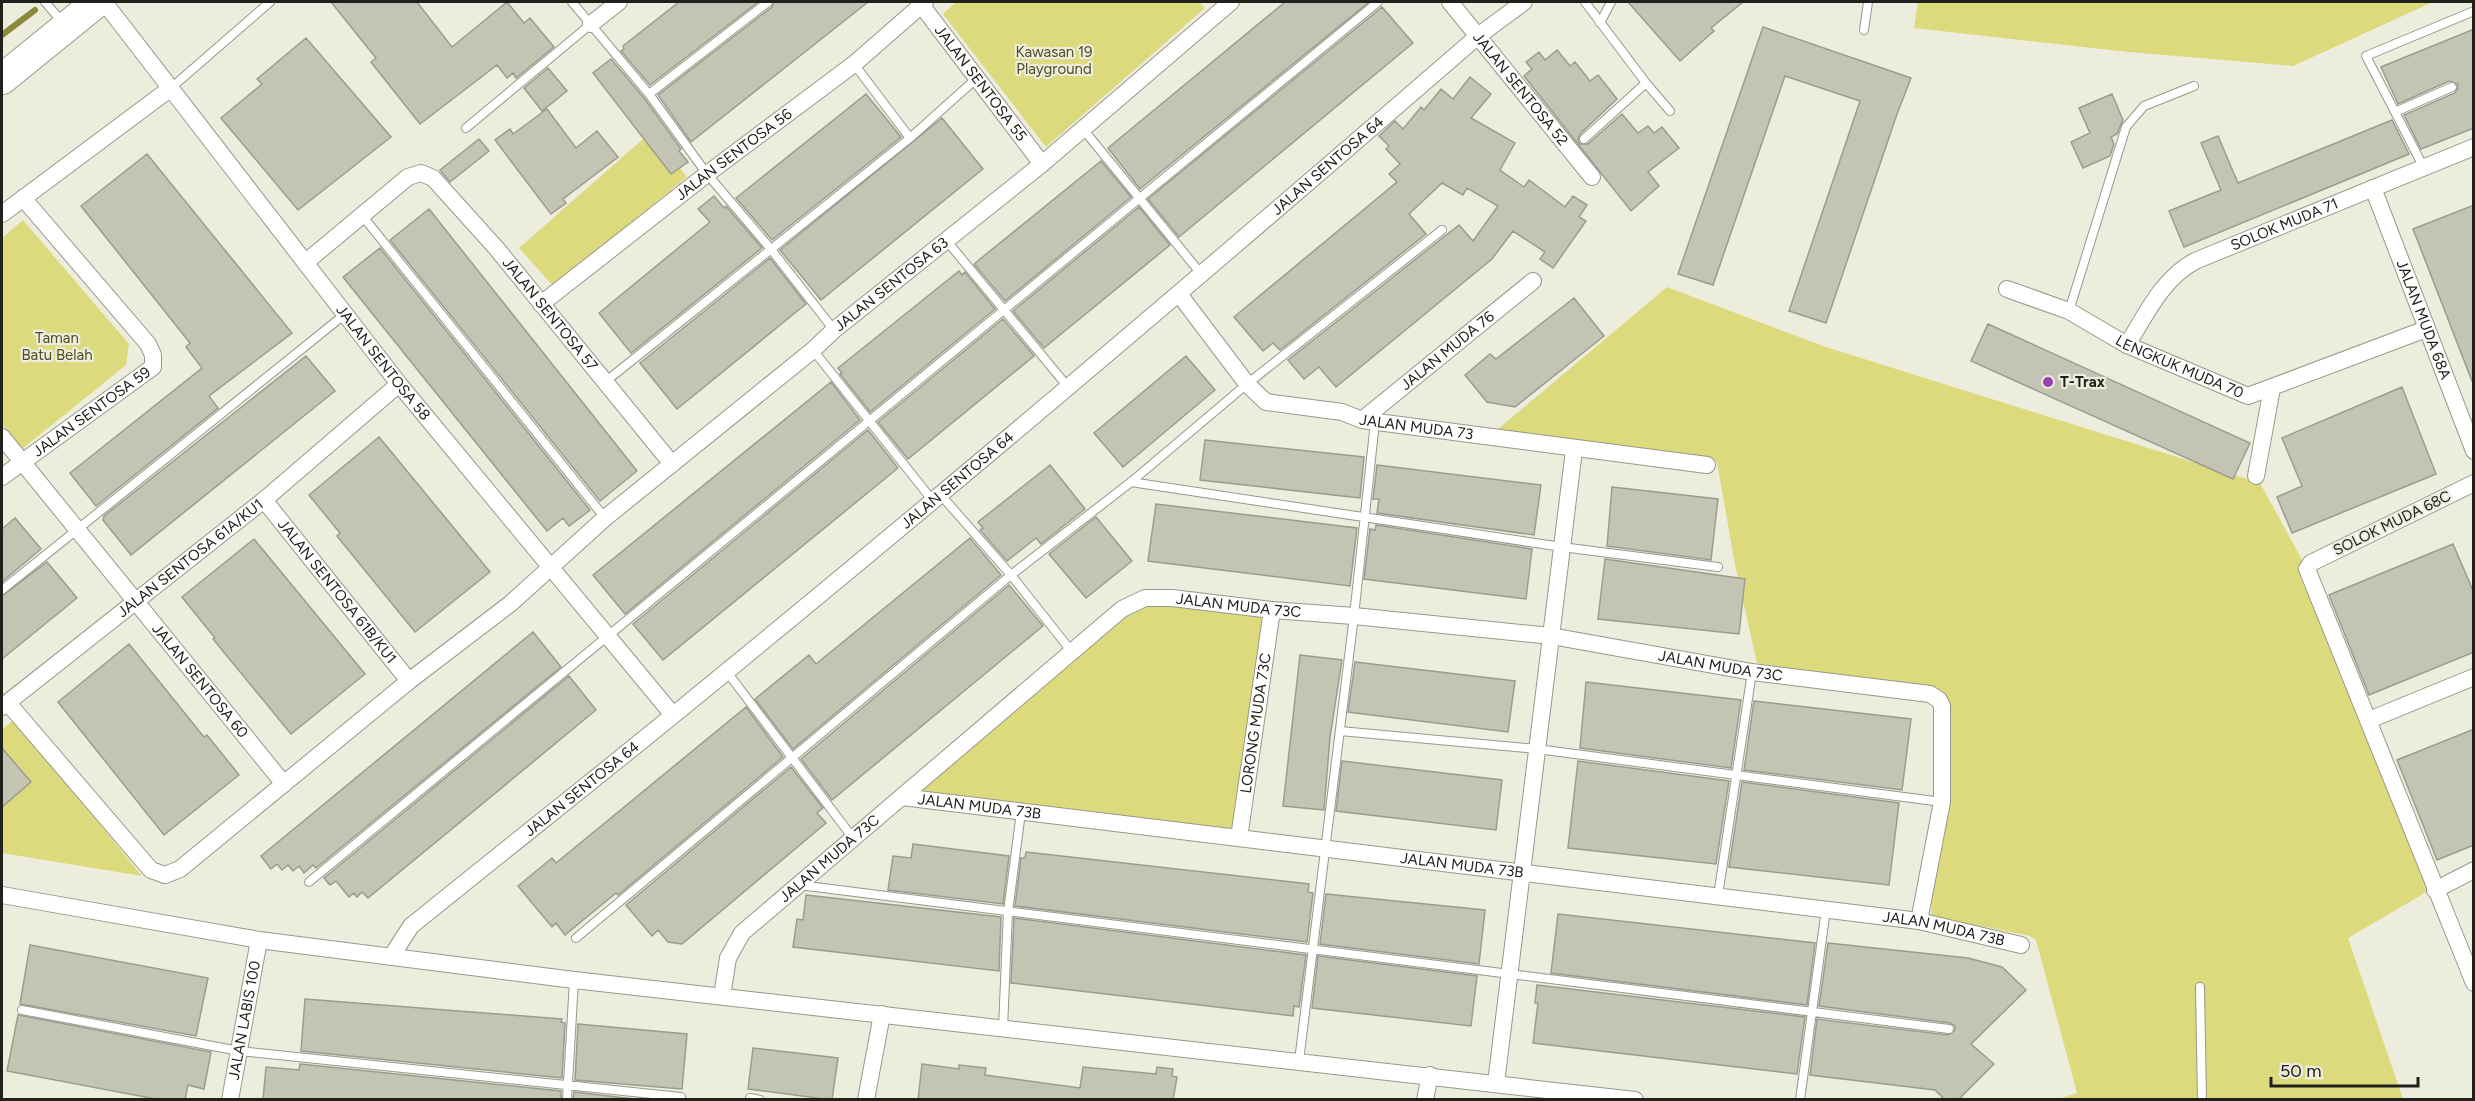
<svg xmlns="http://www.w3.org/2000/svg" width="2475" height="1101" viewBox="0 0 2475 1101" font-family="Figtree,sans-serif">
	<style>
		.green { fill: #ddda7d }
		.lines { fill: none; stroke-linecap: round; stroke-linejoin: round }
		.stream { stroke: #8c893b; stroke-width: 6 }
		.building { fill: #c4c4b5; stroke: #9c9c8e; stroke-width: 1.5 }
		.lane-casing { stroke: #98988a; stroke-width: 10 }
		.street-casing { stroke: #98988a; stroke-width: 18 }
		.highway-casing { stroke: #98988a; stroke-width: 32 }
		.lane { stroke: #fff; stroke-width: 8 }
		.street { stroke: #fff; stroke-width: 16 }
		.highway { stroke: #fff; stroke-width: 30 }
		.poi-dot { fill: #9542b0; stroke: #ededde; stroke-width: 2 }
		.labels { text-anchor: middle; stroke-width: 4.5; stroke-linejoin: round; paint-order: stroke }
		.park-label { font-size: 15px; fill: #504e22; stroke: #ededde }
		.street-label { font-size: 15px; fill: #21211b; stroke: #ededde }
		.poi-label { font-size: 15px; font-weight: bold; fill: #21211b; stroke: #ededde; text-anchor: start }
	</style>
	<rect width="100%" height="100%" fill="#ededde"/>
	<path class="green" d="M956,2H1199L1205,8L1046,147L943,14Z
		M1918,2H2433L2293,66L2129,52L1914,28Z
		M651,132L687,177L553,286L519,248Z
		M23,220L129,344L126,365L22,449L2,424V238Z
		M1667,287L1826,347L2260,483L2300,556L2435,887L2348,938L2403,1099H2058L2077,1093L2036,940L2030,936L1931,916L1945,708L1928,692L1757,663L1735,565L1717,462L1491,435Z
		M1145,598L1272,610L1239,838L902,797Z
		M15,719L142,876L2,853V729Z"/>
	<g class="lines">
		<path class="stream" d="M2,35L35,10"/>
	</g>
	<path class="building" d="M331,2H417L452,47L507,2L524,23L530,18L554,47L516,78L513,73L507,78L497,65L420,124L371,62L376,58Z
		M679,2H758L650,85L621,51L624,49L623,46Z
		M774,2H868L691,142L658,95L772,7Z
		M1285,2H1369L1140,189L1108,148Z
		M1628,2H1743L1711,28L1714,31L1680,61Z
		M1382,7L1413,43L1179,237L1148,199Z
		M1763,27L1911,78L1897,114L1826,323L1789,311L1860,101L1785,76L1713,285L1678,274Z
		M2474,29V128L2421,149L2404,115L2455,93L2458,88V84L2449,81L2398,104L2381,67Z
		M306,38L391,137L298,210L221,118L262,84L257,79Z
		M1557,50L1570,66L1575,62L1590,81L1598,75L1617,99L1580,134L1578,140L1580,144H1588L1622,114L1638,133L1648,126L1654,133L1662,127L1679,148L1648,172L1659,186L1631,211L1524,76L1532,69L1526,62L1539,52L1545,60Z
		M611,59L644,98L681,149L679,151L688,162L671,174L593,73Z
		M548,68L567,91L542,111L524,88Z
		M1470,77L1491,94L1471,118L1515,143L1500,170L1524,187L1529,180L1565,207L1573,196L1587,205L1579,217L1586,221L1553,268L1540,259L1545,252L1513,231L1492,259L1336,387L1319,367L1304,379L1288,360L1459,225L1473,241L1498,206L1467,188L1463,195L1442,183L1409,214L1426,234L1280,350L1273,343L1263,351L1234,317L1397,182L1389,174L1400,164L1386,149L1389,146L1379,136L1395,121L1403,129L1421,107L1424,110L1441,89L1453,99Z
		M866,94L901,137L772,240L736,198Z
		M2112,94L2123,120L2117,134L2111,137L2114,144L2110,156L2083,168L2071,142L2090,133L2079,108Z
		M547,109L576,148L597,131L618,157L563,199L566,203L551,214L495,140L510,129L513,134Z
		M942,118L983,169L821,300L780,250Z
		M2392,120L2409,154L2184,247L2169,211L2221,190L2201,143L2218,136L2238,183Z
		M479,139L489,151L450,182L440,170Z
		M147,154L292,333L209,396L218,408L96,506L70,473L202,368L186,347L190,343L81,206Z
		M1101,161L1131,197L1005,301L974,264Z
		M714,196L724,208L726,206L762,248L631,353L599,313L710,222L698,209Z
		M2474,205V381H2472L2413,229Z
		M1139,207L1170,245L1044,348L1013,311Z
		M429,209L637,471L600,501L390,240Z
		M380,248L590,510L569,526L563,518L547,531L343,277Z
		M770,258L806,304L677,409L640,363Z
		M959,271L962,275L965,272L995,309L870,412L840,374L842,373L838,368Z
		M1574,298L1604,336L1515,407L1487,402L1465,375L1490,354L1496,359Z
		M1003,319L1034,356L908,459L878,422Z
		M1988,324L2250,443L2233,479L1971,361Z
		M306,356L335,391L131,555L103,520L104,516Z
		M1186,356L1215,390L1123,467L1094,433Z
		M831,382L860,420L625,614L593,575Z
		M2402,387L2436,474L2292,533L2277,497L2302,486L2282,438Z
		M868,430L898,468L663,660L633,624Z
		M379,437L490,572L415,632L337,536L340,533L309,495Z
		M1205,440L1364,457L1360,498L1200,480Z
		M1050,465L1085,509L1041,544L1036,538L1007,561L980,530L983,528L978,522Z
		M1377,465L1541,485L1534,535L1377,513L1379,499H1373Z
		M1612,487L1718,499L1711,560L1607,546Z
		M1156,504L1357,528L1350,586L1148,561Z
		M1096,517L1132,561L1086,598L1049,554Z
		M15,518L41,549L2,582V529Z
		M1376,525L1532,549L1526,599L1364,579L1370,529L1375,530Z
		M970,538L1001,575L793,749L755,699L809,655L816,664Z
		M254,539L365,674L291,734L213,639L215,638L182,597Z
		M2453,544L2474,593V652L2369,695L2329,595Z
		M1605,559L1745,579L1739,634L1598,619Z
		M47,562L77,598L2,659V596Z
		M1009,585L1043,626L832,800L801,759Z
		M533,632L561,667L316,868L313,865L304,873L299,866L293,871L288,865L282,870L277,864L271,869L261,856Z
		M129,644L204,737L207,735L239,775L164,835L58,702Z
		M1300,655L1342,660L1330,737L1324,810L1283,806Z
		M1355,662L1515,681L1508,732L1348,712Z
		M569,676L596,710L368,898L362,892L357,897L354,893L349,897L336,881L330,885L324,878Z
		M1586,682L1741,700L1731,768L1580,748Z
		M1754,701L1911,719L1902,790L1744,770Z
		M746,707L783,757L618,895L616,893L565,935L556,923L552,927L518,886L552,858L556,863Z
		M2474,729V845L2437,860L2397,760Z
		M2,748L31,782L2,807Z
		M1342,761L1502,780L1496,830L1336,811Z
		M1578,761L1729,781L1716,864L1568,848Z
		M791,767L823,808L817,813L826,823L682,944L668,942L658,930L652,936L626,905Z
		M1742,782L1899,803L1889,885L1729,867Z
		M913,844L1009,856L1003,904L888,890L893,856L911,858Z
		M1026,852L1309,884L1308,892L1313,893L1307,942L1015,906L1021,858H1025Z
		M1326,894L1485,910L1479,964L1320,944Z
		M806,895L1001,917L999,971L793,947L797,919L803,920Z
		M1558,914L1815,943L1807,1005L1551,973Z
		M1014,918L1306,955L1299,1007L1294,1006L1293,1016L1011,983Z
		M1828,943L1968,958L2002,967L2026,990L1971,1044L1994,1064L1958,1100H1945L1935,1090L1810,1075L1817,1019L1948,1035L1955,1030V1026L1950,1023L1819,1006Z
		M30,945L208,978L196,1036L20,1004Z
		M1318,956L1477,976L1471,1026L1312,1008Z
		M1537,985L1805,1017L1797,1074L1533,1043L1538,1003H1535Z
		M305,999L562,1019L561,1022L565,1023L562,1078L301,1051Z
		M18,1015L211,1052L204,1089L188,1085L185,1100H161L7,1071Z
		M578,1024L687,1034L682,1089L575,1080Z
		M753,1048L838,1058L832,1100L748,1089Z
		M300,1064L561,1091V1100H263L266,1067L299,1070Z
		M922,1064L959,1069V1065L986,1068L985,1075L1080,1088L1083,1067L1156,1074L1157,1067L1173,1069L1172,1076L1177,1077L1173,1100H918Z
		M574,1092L643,1100H573Z"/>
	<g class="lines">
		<defs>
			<path id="lane" d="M45,2L64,24
				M572,2L649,94L707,174L770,248L834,330
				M1585,2L1646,83L1670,111
				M1600,23L1611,2
				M1864,30L1868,2
				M854,64L910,138
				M171,88L270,2
				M649,94L768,2
				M2395,112L2452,87
				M466,128L591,24
				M1083,129L1202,275
				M1584,139L1646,83
				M2423,166L2366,56L2474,11
				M361,214L605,518
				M946,240L1068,387
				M2069,311L2126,127L2144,106L2194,86
				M813,350L933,501
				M605,382L910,138L977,78
				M1131,482L1562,547L1718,567
				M940,494L1011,575L1072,652
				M2,590L344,315
				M727,672L853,838
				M1340,731L1537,749L1942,802
				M309,882L1378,2
				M799,885L1949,1029
				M1718,896L1752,672
				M576,938L1011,575L1131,482L1247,384L1442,230
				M2200,987L2202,1100
				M22,1010L239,1051L681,1097
				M1003,1028L1008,912L1021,812
				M1299,1061L1354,616L1375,422
				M750,1098L760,1100
				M567,1100L574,980
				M1800,1100L1826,909"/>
			<g id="street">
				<path id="s1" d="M104,2L399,384L673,715"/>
				<path id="s2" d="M919,2L1042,164"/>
				<path id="s3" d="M1450,2L1592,177"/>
				<path d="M591,24L619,2"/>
				<path id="s4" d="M2373,188L2474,451"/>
				<path d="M2,214L171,88"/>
				<path id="s5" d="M306,262L408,177L421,173L433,178L497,249L672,464"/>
				<path id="s6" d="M2007,289L2069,311L2127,345L2248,396L2426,329"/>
				<path id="s7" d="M1179,294L1247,384L1266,402L1342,412L1362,420L1707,465"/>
				<path id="s8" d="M541,304L707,174L854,64L925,2"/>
				<path id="s9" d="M2127,345C2147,313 2162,279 2195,261L2474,147"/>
				<path id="s10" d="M1362,420L1533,281"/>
				<path id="s11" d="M2,437L284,784"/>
				<path d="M2256,476L2272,388"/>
				<path id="s12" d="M2,477L153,367V355L148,344L23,198"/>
				<path d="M2474,483L2311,563L2307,569L2474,983"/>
				<path id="s13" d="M264,500L409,681"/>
				<path id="s14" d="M8,703L151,870L165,875L180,869L409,681L510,604L605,518L813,350L834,330L1042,164L1231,2"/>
				<path id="s15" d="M2,707L264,500L399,384"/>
				<path d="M2369,720L2474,677"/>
				<path id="s16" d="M902,797L1919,921L2021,945"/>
				<path id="s17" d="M1239,838L1272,610"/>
				<path d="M2435,890L2474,870"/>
				<path d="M2,895L259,940L574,980L1635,1100"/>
				<path id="s18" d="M391,957L411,926C516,841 622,758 726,672C980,464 1230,251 1478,36L1524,2"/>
				<path id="s19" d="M722,996L728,958L742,933L1122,609L1145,598H1172L1272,610L1354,616L1551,636L1752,672L1930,694L1939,700L1942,706V802L1919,921"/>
				<path d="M1496,1083L1574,450"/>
				<path id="s20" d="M230,1100L259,940"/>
				<path d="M866,1100L882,1014"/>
				<path d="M1425,1100L1430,1075"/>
			</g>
			<path id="highway" d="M2,79L97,2"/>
		</defs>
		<use href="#lane" class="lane-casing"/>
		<use href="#street" class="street-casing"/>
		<use href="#highway" class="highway-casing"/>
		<use href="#lane" class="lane"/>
		<use href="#street" class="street"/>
		<use href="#highway" class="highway"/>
	</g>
	<circle class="poi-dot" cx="2048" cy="382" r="6"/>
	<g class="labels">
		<g class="park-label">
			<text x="1054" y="57">Kawasan 19<tspan x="1054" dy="17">Playground</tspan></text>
			<text x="57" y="343">Taman<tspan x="57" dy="17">Batu Belah</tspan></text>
		</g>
		<g class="street-label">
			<text dy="5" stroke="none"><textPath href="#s2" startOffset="102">JALAN SENTOSA 55</textPath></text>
			<text dy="5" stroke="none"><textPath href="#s3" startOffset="112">JALAN SENTOSA 52</textPath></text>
			<text dy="5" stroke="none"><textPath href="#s8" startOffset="244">JALAN SENTOSA 56</textPath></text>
			<text dy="5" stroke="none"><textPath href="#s18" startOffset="1228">JALAN SENTOSA 64</textPath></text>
			<text dy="5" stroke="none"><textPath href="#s9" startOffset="206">SOLOK MUDA 71</textPath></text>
			<text dy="5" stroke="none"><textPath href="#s14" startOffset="1172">JALAN SENTOSA 63</textPath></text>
			<text dy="5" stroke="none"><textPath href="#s5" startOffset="339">JALAN SENTOSA 57</textPath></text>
			<text dy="5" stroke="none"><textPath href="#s4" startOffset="141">JALAN MUDA 68A</textPath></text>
			<text dy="5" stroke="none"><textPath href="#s10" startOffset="110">JALAN MUDA 76</textPath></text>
			<text dy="5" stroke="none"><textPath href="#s1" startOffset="456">JALAN SENTOSA 58</textPath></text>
			<text dy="5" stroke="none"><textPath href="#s6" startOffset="190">LENGKUK MUDA 70</textPath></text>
			<text dy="5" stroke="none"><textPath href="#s12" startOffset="111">JALAN SENTOSA 59</textPath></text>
			<text dy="5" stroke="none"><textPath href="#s7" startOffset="292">JALAN MUDA 73</textPath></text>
			<text dy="5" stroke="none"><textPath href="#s18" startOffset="742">JALAN SENTOSA 64</textPath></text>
			<text transform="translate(2392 523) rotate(-26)" y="5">SOLOK MUDA 68C</text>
			<text dy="5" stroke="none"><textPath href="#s15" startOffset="240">JALAN SENTOSA 61A/KU1</textPath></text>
			<text dy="5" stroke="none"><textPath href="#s13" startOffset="117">JALAN SENTOSA 61B/KU1</textPath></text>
			<text dy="5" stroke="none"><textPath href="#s19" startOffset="686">JALAN MUDA 73C</textPath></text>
			<text dy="5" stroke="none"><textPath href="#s19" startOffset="1172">JALAN MUDA 73C</textPath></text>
			<text dy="5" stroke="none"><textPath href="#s11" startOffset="314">JALAN SENTOSA 60</textPath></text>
			<text dy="5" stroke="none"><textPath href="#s17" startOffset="116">LORONG MUDA 73C</textPath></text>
			<text dy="5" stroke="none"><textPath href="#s18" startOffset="256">JALAN SENTOSA 64</textPath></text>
			<text dy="5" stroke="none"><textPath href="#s16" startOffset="78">JALAN MUDA 73B</textPath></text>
			<text dy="5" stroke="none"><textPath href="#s19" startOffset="182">JALAN MUDA 73C</textPath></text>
			<text dy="5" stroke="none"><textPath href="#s16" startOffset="564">JALAN MUDA 73B</textPath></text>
			<text dy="5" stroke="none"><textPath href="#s16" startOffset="1050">JALAN MUDA 73B</textPath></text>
			<text dy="5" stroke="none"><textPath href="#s20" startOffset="81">JALAN LABIS 100</textPath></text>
		</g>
		<g class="poi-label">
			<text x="2060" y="387">T-Trax</text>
		</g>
	</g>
	<rect width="2475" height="1101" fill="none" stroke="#21211b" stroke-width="6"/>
	<path d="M2271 1077v9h147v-9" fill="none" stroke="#21211b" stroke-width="3"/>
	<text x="2280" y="1077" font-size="18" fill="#21211b" stroke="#ededde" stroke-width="4.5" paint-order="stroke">50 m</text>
</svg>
